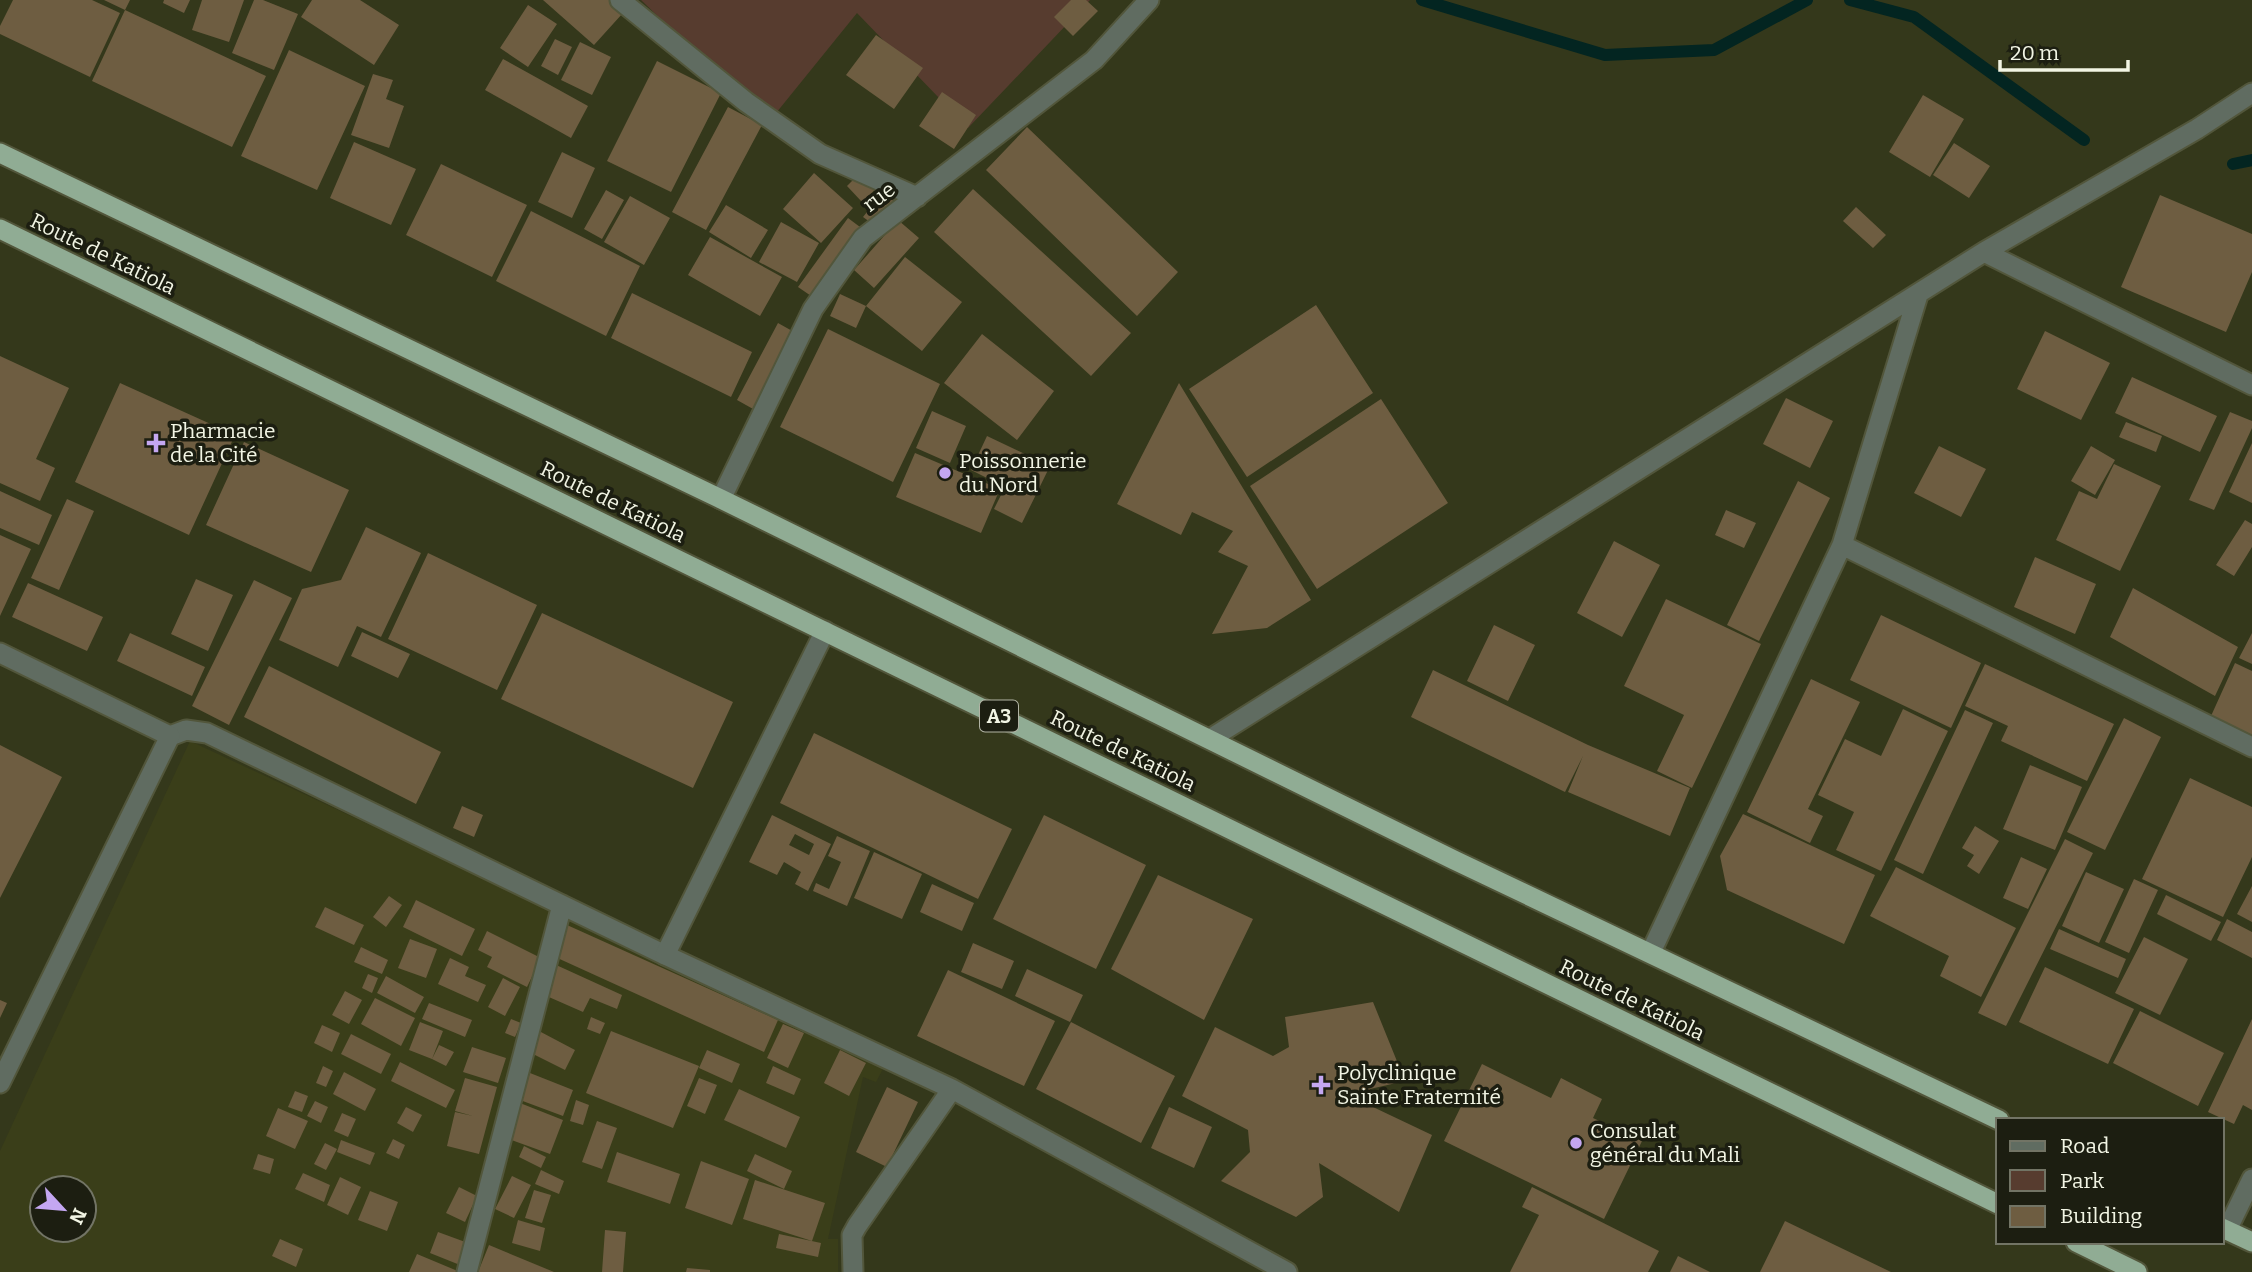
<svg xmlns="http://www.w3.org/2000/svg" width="2252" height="1272" viewBox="0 0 2252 1272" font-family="Bitter,serif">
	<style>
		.built { fill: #3a3e19; fill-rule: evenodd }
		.green { fill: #573c2f }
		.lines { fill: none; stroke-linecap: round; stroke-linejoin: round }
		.stream { stroke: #032521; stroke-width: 12 }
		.building { fill: #6e5d41; fill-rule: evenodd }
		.pedestrian-casing { stroke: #52563b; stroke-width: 23 }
		.minor-casing { stroke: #52563b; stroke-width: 23 }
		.trunk-casing { stroke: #52563b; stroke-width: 23 }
		.pedestrian { stroke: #606c61; stroke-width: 19 }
		.minor { stroke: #606c61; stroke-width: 19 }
		.trunk { stroke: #90ac94; stroke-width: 19 }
		.poi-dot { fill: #c4a7f1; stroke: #1c1e11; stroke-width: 2.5 }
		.labels { text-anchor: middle; stroke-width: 7; stroke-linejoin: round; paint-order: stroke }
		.shield { fill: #1c1e11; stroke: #b2b4a5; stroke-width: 2 }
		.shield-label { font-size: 19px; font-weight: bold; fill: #f2f5e4 }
		.street-label { font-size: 21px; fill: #f2f5e4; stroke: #1c1e11 }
		.poi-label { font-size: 21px; fill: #f2f5e4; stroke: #1c1e11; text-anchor: start }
	</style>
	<rect width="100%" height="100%" fill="#34381b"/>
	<path class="built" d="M190,741L885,1065L876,1082L863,1077L828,1239H838V1272H0V1151ZM42,1188H84V1230H42Z"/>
	<path class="green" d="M641,0H1090L968,128L857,13L768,123Z"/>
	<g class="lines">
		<path class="stream" d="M1422,0L1605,55L1714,50L1807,0
			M1850,0L1914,17L2084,140
			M2233,164L2252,160"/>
	</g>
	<path class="building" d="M13,0H92L120,13L90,77L0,34V26Z
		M104,0H130L125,10Z
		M164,0H190L184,13L163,3Z
		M202,0H244L229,42L192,30Z
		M254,0H263L298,14L274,70L232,53Z
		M312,0H360L399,25L374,65L301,17Z
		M543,0H628L632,3L594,45Z
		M1071,0H1086L1098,11L1073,36L1054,17Z
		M528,5L557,24L528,67L500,48Z
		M125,10L266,76L232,147L92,81Z
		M876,35L923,68L894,109L846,75Z
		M555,39L572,47L558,75L541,66Z
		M580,42L611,57L592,95L561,80Z
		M289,50L365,86L317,190L241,156Z
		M503,59L588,106L571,138L485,90Z
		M657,61L721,93L671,192L607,161Z
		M373,74L393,80L386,99L404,106L389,148L351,135Z
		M942,92L976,115L954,149L919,126Z
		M1923,95L1964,119L1930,177L1889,152Z
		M728,107L762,125L706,230L672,212Z
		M1027,127L1178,272L1137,316L986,170Z
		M354,142L416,169L391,225L330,198Z
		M1954,143L1990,166L1969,198L1933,175Z
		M562,152L595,168L572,218L538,202Z
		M441,164L527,205L492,277L406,235Z
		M865,168L881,184L862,202L847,186Z
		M814,173L853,208L821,243L783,209Z
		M894,178L904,186L874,225L863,217Z
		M973,189L1131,333L1091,376L934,232Z
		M606,190L624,200L602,239L584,229Z
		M2160,195L2252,234V272L2226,332L2121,287Z
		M630,196L670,218L644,265L604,242Z
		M726,205L768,230L751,258L709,232Z
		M1856,207L1886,235L1873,248L1843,221Z
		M531,211L640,266L606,336L496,281Z
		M848,218L864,230L814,298L798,287Z
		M898,220L919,238L874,288L854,270Z
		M781,222L819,243L797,282L759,262Z
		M710,237L782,277L760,316L688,275Z
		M905,257L962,302L922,351L866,306L856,328L830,316L840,294L866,306Z
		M632,293L752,352L731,397L611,338Z
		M1316,305L1373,393L1247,477L1189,389Z
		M778,323L803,337L762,414L737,400Z
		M828,329L940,384L893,482L780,427Z
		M2045,331L2110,363L2081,420L2017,389Z
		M982,334L1054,391L1017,440L944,383Z
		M0,356L69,388L36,459L55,468L40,501L0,483Z
		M2132,377L2217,416L2200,452L2115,413Z
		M120,383L235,435L189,535L75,482Z
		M1179,383L1311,600L1267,628L1212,634L1248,566L1218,552L1233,531L1192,512L1181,535L1117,504Z
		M1786,398L1833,421L1810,468L1763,444Z
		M1381,399L1448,503L1317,589L1250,486Z
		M932,411L966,426L950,463L916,448Z
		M2230,412L2252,421V428L2214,510L2189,500Z
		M2126,422L2162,436L2156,452L2119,437Z
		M987,436L1050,466L1022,523L994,509L1005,487L971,470Z
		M244,442L349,490L311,572L206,525Z
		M2252,443V503L2229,492Z
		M1939,446L1986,469L1961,517L1914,493Z
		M2091,446L2115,460L2095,495L2071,481Z
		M915,453L1000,489L981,533L896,497Z
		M2114,464L2161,486L2120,571L2056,540L2079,491L2097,499Z
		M1798,481L1830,498L1759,641L1727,625Z
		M0,491L52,515L39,545L0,528Z
		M67,499L94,511L59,590L31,578Z
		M1726,510L1756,523L1744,548L1715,535Z
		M2245,520L2252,524V547L2234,576L2216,565Z
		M366,527L421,553L381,637L357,626L338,667L279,640L302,589L341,580Z
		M0,535L31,549L0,616Z
		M1614,541L1660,565L1622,637L1577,613Z
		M428,553L537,605L497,690L388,639Z
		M2035,557L2096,584L2075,634L2014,607Z
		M196,579L233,595L208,651L171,634Z
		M254,580L292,598L229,725L192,706Z
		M28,583L103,617L87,651L12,617Z
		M2133,588L2238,647L2215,696L2110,637Z
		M1666,599L1761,644L1692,788L1657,771L1684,715L1624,686Z
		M542,613L733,702L693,788L501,699Z
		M1881,615L1981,663L1951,728L1850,680Z
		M1494,625L1535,645L1508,701L1467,681Z
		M362,632L410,654L398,678L351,656Z
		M130,633L205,667L192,696L117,661Z
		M2252,633V664L2239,658Z
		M2235,663L2252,671V735L2211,716Z
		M1985,664L2114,724L2087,781L2001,741L2008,726L1965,706Z
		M269,666L441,752L416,804L244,717Z
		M1433,670L1588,745L1690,788L1670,836L1568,792L1583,756L1565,792L1411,717Z
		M1811,679L1860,702L1808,809L1823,816L1810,843L1747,812Z
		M1903,709L1948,731L1881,871L1836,850L1854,812L1818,795L1845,739L1881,756Z
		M1965,710L1993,723L1923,874L1894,860Z
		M2124,718L2161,737L2105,850L2067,832Z
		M814,733L1012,829L978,899L780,803Z
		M0,745L62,777L0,898Z
		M2030,765L2082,787L2055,850L2003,829Z
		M2190,778L2252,807V857L2223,917L2142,879Z
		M462,806L483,815L474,837L453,828Z
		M1743,814L1875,875L1844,944L1727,890L1720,856Z
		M772,815L831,844L808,891L795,884L801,872L784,862L777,875L749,862ZM795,834L814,844L809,855L789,845Z
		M1044,815L1146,865L1096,969L993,919Z
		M1975,826L1999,841L1979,874L1967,866L1974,855L1962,848Z
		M837,836L870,851L847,906L813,891L816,883L829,889L841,862L828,856Z
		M2065,839L2093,853L2006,1026L1978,1013Z
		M874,852L922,874L902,919L854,898Z
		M2021,857L2047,869L2028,909L2003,898Z
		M1896,867L2016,928L1981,997L1940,976L1949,956L1870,916Z
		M2086,872L2124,889L2099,943L2062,926Z
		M1158,875L1253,919L1204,1020L1111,969Z
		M2134,879L2158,890L2129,953L2105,942Z
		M932,884L974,903L962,931L920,912Z
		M2252,886V922L2237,914Z
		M2166,895L2221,922L2211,941L2157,914Z
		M389,896L402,905L386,927L373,917Z
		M416,900L475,929L462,956L403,927Z
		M325,907L364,925L354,945L315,927Z
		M2227,919L2252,932V958L2217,940Z
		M567,925L778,1020L764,1052L553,956Z
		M2059,929L2126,959L2118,978L2050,949Z
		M487,931L541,958L527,987L487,967L492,957L478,950Z
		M2144,937L2188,959L2160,1015L2115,993Z
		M410,939L437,949L426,978L398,968Z
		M973,943L1014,961L1002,989L961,972Z
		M361,947L388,960L382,974L354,962Z
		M450,958L469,967L465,976L486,985L478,1002L438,984Z
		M554,964L622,995L617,1009L590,998L583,1012L542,994Z
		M2045,967L2134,1009L2108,1064L2019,1022Z
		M1027,969L1083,995L1070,1022L1015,996Z
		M948,970L1055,1021L1024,1086L917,1036Z
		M368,974L378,978L372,993L362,988Z
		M386,976L424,997L415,1013L377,993Z
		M503,978L520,987L505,1016L488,1007Z
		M345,991L362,1000L349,1024L332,1015Z
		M375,998L415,1018L401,1046L361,1024Z
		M0,1000L7,1003L0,1018Z
		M1373,1002L1405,1081L1370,1089L1373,1107L1432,1135L1399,1212L1319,1163L1323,1197L1296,1217L1221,1181L1250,1152L1248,1130L1182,1096L1215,1027L1273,1056L1289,1047L1285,1017Z
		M429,1003L472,1020L465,1037L422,1019Z
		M2140,1011L2224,1053L2198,1106L2113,1063Z
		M591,1017L605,1023L600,1034L587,1029Z
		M511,1019L521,1023L515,1037L505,1033Z
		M2252,1019V1110L2243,1105L2234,1124L2208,1112Z
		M420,1022L443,1031L432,1059L409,1050Z
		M1071,1022L1175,1076L1141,1143L1036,1089Z
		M783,1024L804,1033L788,1068L767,1058Z
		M322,1025L340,1033L332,1052L314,1043Z
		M539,1031L575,1050L565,1070L529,1052Z
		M611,1031L699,1066L673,1128L586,1093Z
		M351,1034L391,1054L381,1074L341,1054Z
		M439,1045L454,1052L446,1066L432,1059Z
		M472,1047L506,1058L498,1083L463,1072Z
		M707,1050L740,1064L732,1083L699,1068Z
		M840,1050L866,1063L849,1096L824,1083Z
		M400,1062L455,1090L446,1108L391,1081Z
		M1482,1064L1551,1098L1561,1078L1602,1099L1593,1118L1642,1141L1604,1219L1444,1141Z
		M323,1066L333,1071L326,1087L316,1083Z
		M773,1066L801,1079L794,1095L766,1083Z
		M344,1072L376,1089L365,1111L333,1094Z
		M530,1073L573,1090L563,1116L520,1100Z
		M465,1078L497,1087L479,1154L447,1146L455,1112L473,1116L455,1111Z
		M699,1078L717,1085L705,1114L687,1106Z
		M887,1087L918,1102L887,1167L856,1152Z
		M739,1089L800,1117L786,1148L724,1120Z
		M295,1091L308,1096L302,1112L288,1107Z
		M576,1100L589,1105L583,1125L570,1121Z
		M315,1101L328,1107L321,1123L307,1116Z
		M520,1103L563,1120L550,1154L506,1138Z
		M406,1107L422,1115L413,1132L397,1123Z
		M1169,1107L1212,1127L1194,1168L1151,1148Z
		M278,1108L308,1121L295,1149L266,1136Z
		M342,1113L356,1119L348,1137L334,1131Z
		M597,1121L617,1128L602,1169L582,1162Z
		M393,1139L405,1145L399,1159L386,1153Z
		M341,1140L375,1153L370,1165L337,1152Z
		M325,1143L337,1149L326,1170L314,1164Z
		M524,1146L546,1157L541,1168L519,1157Z
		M617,1152L680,1174L670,1204L607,1182Z
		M258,1154L274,1159L270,1174L253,1169Z
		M755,1154L792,1171L784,1189L747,1171Z
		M701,1161L749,1179L732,1225L685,1208Z
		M541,1170L564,1181L559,1194L535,1184Z
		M303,1173L330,1185L324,1202L295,1189Z
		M512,1176L531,1185L514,1218L495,1209Z
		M340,1177L361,1187L348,1215L327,1205Z
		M755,1180L825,1203L812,1241L743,1219Z
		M459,1187L477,1196L465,1222L446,1213Z
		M1532,1187L1659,1251L1648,1272H1510L1539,1215L1522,1207Z
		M534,1190L551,1195L542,1223L525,1218Z
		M370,1191L398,1202L387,1231L358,1220Z
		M518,1220L545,1228L540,1251L512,1243Z
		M1785,1221L1891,1272H1760Z
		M605,1230L626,1232L623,1272H602Z
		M438,1232L468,1243L460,1265L430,1253Z
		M779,1234L821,1243L818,1257L776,1248Z
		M280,1239L303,1249L296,1267L272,1256Z
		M489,1245L554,1272H478Z
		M417,1254L460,1272H409Z
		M1678,1256L1710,1272H1670Z
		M687,1268L710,1270V1272H686Z"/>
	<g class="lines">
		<defs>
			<path id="pedestrian" d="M170,736L186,730L207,733L665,955
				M467,1272L562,905"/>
			<path id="minor" d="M620,0L746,102L820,154L917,197
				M1984,252L2252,385
				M721,499L813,309L863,238L1094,60L1149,0
				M1842,545L2252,747
				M825,631L665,955L952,1089L1287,1272
				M0,653L170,736L0,1083
				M1210,739L1984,252L2197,129L2252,93
				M1651,952L1842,545L1918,295
				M2227,1230L2252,1179
				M853,1272L852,1235L857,1226L952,1089"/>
			<path id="trunk" d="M0,153L721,499L1454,860L1999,1120
				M0,229L1998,1204
				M2222,1228L2252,1242
				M2076,1242L2137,1272"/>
		</defs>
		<use href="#pedestrian" class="pedestrian-casing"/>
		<use href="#minor" class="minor-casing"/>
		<use href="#trunk" class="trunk-casing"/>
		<use href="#pedestrian" class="pedestrian"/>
		<use href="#minor" class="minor"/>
		<use href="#trunk" class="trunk"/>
	</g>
	<g class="poi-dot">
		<path d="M152.5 432.5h7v7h7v7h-7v7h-7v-7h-7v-7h7z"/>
		<circle cx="945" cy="473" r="7"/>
		<path d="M1317.5 1074.5h7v7h7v7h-7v7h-7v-7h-7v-7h7z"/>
		<circle cx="1576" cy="1143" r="7"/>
	</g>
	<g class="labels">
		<rect class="shield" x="980" y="700.5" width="38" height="31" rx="5"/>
		<g class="shield-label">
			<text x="999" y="723">A3</text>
		</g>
		<g class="street-label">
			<text transform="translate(879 197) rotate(-37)" y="7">rue</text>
			<text transform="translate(103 254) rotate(26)" y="7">Route de Katiola</text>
			<text transform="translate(613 502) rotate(26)" y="7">Route de Katiola</text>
			<text transform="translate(1123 751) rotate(26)" y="7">Route de Katiola</text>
			<text transform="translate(1632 1000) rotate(26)" y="7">Route de Katiola</text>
		</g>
		<g class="poi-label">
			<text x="170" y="438">Pharmacie<tspan x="170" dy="24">de la Cité</tspan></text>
			<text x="959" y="468">Poissonnerie<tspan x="959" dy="24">du Nord</tspan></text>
			<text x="1337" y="1080">Polyclinique<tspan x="1337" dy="24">Sainte Fraternité</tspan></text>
			<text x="1590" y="1138">Consulat<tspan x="1590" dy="24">général du Mali</tspan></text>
		</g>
	</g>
	<rect x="1996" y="1118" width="228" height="126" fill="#1c1e11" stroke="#727465" stroke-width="2"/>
	<rect x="2010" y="1141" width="35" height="10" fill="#606c61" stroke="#727465" stroke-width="2"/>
	<text x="2060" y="1153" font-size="21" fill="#f2f5e4">Road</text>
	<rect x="2010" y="1170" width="35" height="21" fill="#573c2f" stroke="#727465" stroke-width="2"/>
	<text x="2060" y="1188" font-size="21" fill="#f2f5e4">Park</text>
	<rect x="2010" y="1206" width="35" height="21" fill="#6e5d41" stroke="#727465" stroke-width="2"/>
	<text x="2060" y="1223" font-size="21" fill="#f2f5e4">Building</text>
	<g transform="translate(63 1209) rotate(116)"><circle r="33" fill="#1c1e11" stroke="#727465" stroke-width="2"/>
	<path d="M0-5L12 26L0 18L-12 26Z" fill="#c4a7f1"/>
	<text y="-10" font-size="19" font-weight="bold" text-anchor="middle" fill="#f2f5e4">N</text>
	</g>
	<path d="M2000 60v10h128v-10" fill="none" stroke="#f2f5e4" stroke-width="3.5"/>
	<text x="2010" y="60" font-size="21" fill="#f2f5e4" stroke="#1c1e11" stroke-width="5" paint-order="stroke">20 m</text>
</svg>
